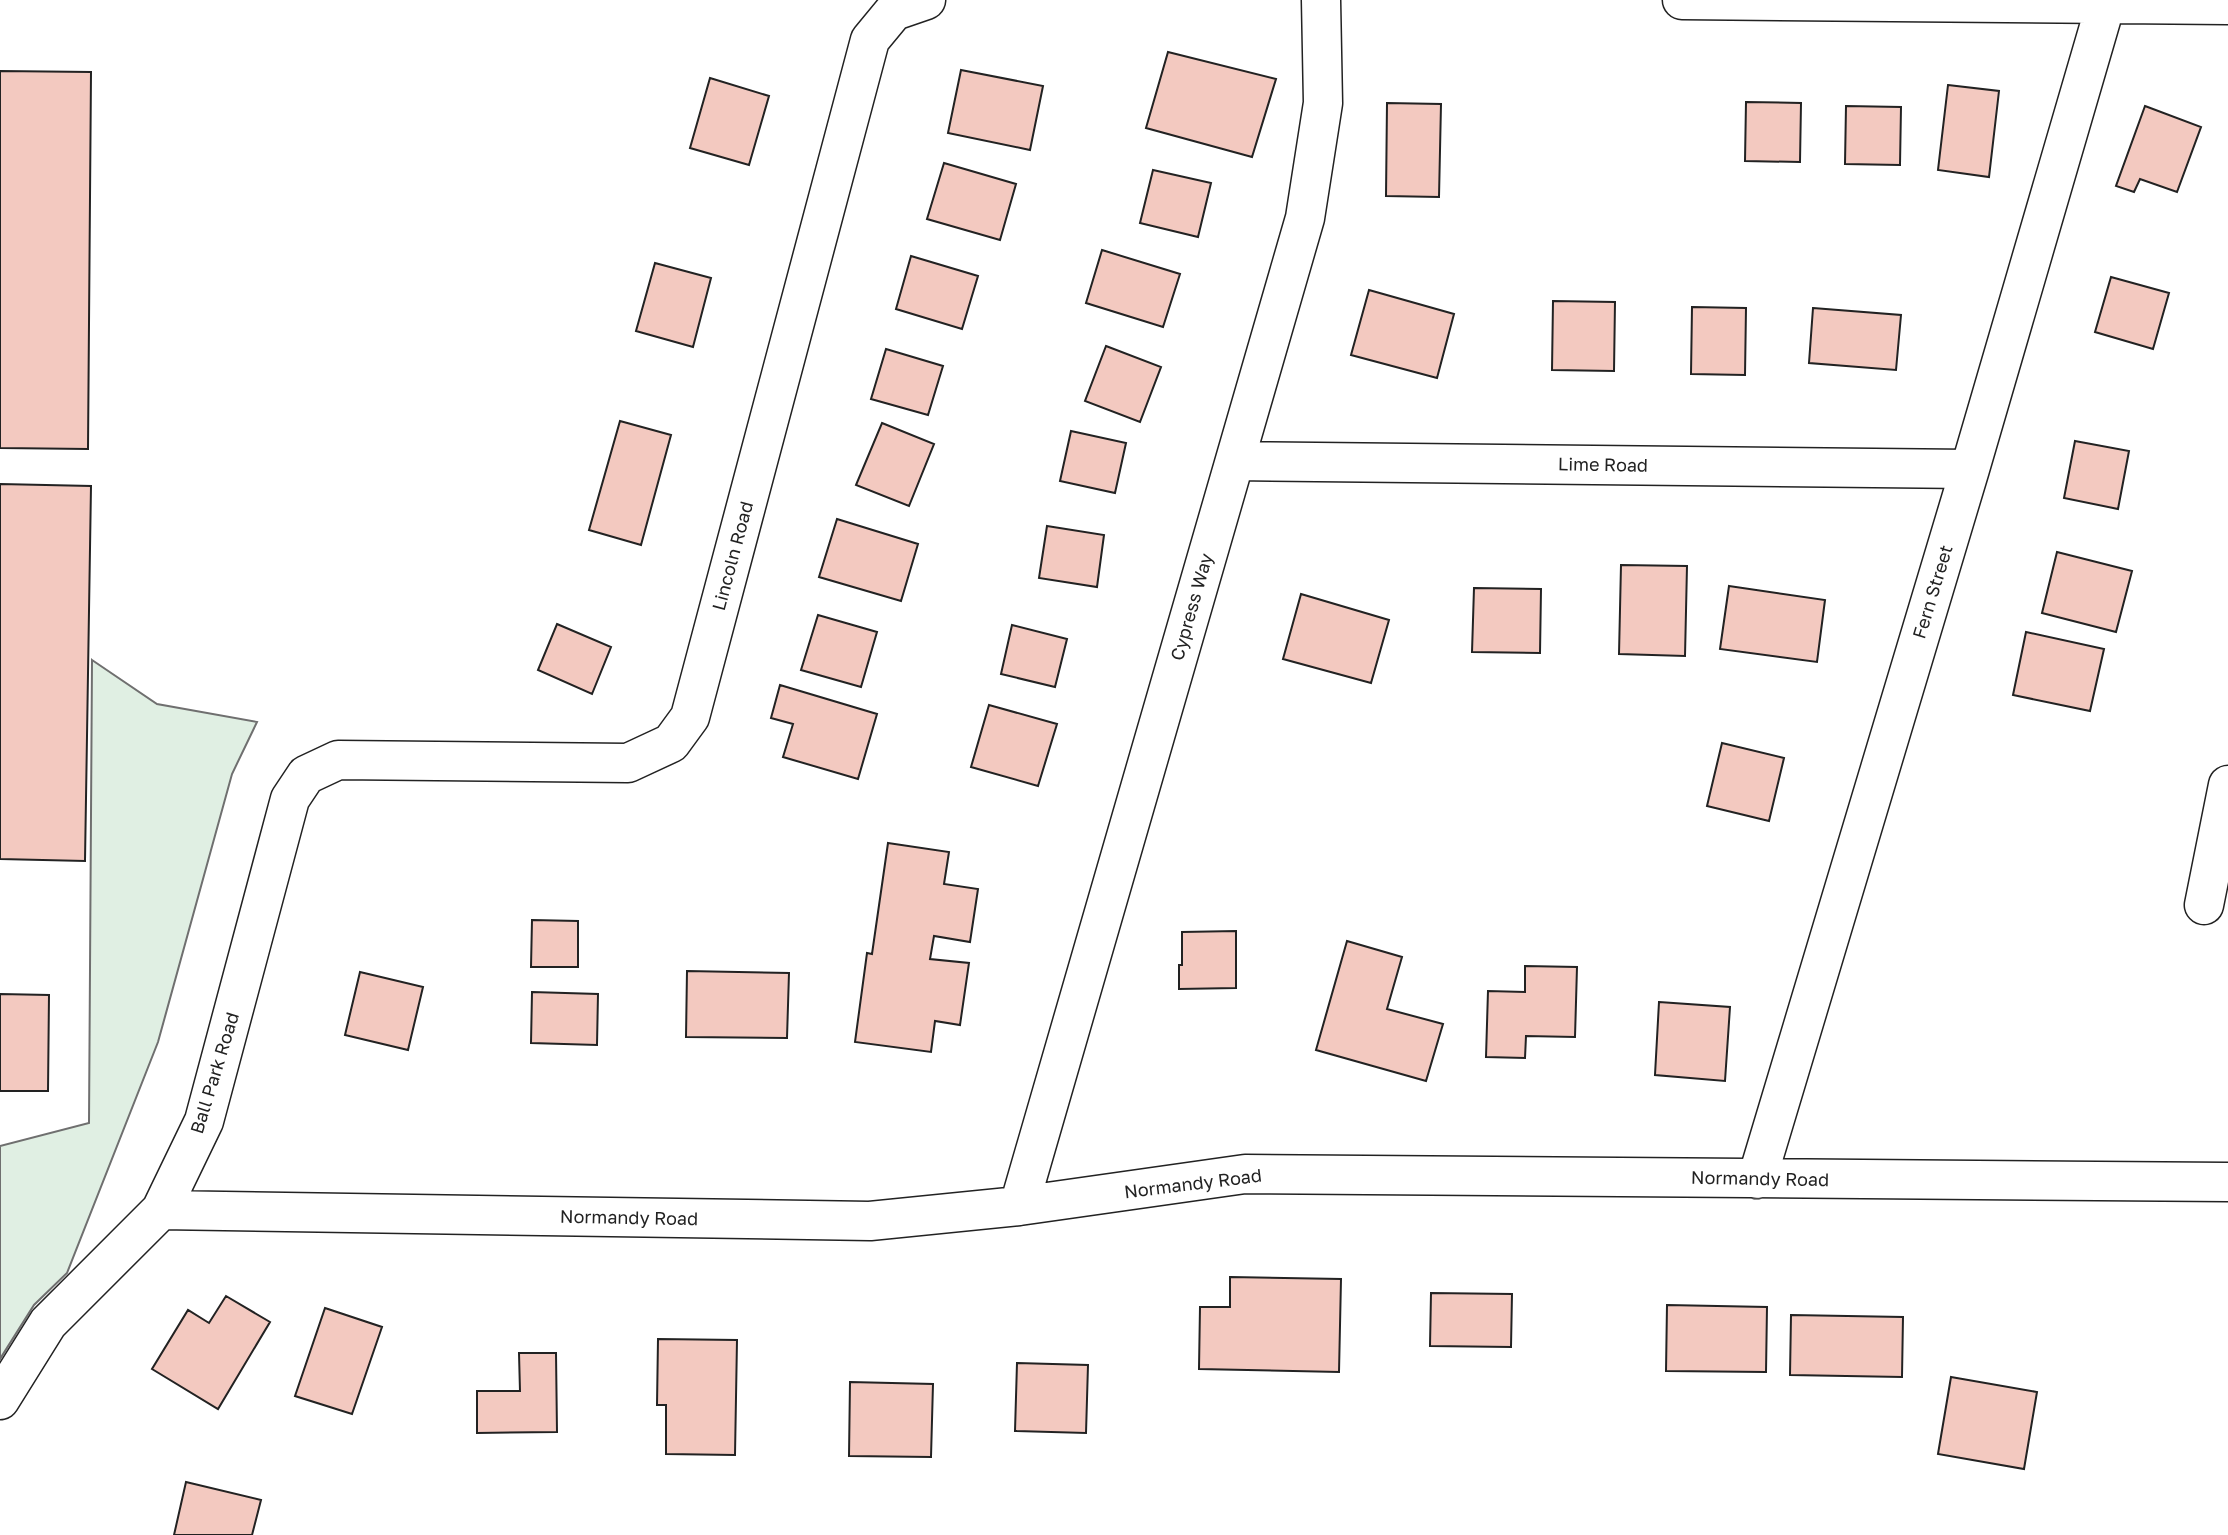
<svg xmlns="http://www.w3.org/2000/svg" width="2228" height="1535" viewBox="0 0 2228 1535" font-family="'Golos Text',sans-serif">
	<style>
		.green { fill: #e0efe3; stroke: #6f6f6f; stroke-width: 2 }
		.building { fill: #f3c9c0; stroke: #222; stroke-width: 2 }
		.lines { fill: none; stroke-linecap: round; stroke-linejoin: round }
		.minor-casing { stroke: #222; stroke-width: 41 }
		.minor { stroke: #fff; stroke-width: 38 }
		.labels { text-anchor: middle; stroke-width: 5; stroke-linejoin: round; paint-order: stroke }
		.street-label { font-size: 18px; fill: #222; stroke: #fff }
	</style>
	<rect width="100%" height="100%" fill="#fff"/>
	<path class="green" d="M92,660L157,704L257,722L232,774L158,1042L67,1273L34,1305L0,1359V1146L89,1123Z"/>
	<path class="building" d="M1168,52L1276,79L1252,157L1146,128Z
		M961,70L1043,86L1030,150L948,133Z
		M0,71L91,72L88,449L0,448Z
		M710,78L769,96L749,165L690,148Z
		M1948,85L1999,91L1989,177L1938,170Z
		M1746,102L1801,103L1800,162L1745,161Z
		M1387,103L1441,104L1439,197L1386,196Z
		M1846,106L1901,107L1900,165L1845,164Z
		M2145,106L2201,127L2177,192L2140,179L2134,192L2116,186Z
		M944,163L1016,184L1000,240L927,219Z
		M1153,170L1211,183L1198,237L1140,223Z
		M1102,250L1180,274L1163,327L1086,303Z
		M911,256L978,276L962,329L896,309Z
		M655,263L711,278L693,347L636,331Z
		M2111,277L2169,293L2153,349L2095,332Z
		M1369,290L1454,314L1437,378L1351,355Z
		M1553,301L1615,302L1614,371L1552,370Z
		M1692,307L1746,308L1745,375L1691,374Z
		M1813,308L1901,315L1896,370L1809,363Z
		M1106,346L1161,367L1140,422L1085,401Z
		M886,349L943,366L928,415L871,399Z
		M620,421L671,435L641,545L589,530Z
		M882,423L934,444L909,506L856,485Z
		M1071,431L1126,443L1115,493L1060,481Z
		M2075,441L2129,451L2118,509L2064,498Z
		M0,484L91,486L85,861L0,859Z
		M837,519L918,544L901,601L819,577Z
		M1047,526L1104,535L1097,587L1039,578Z
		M2057,552L2132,571L2116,632L2042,613Z
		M1621,565L1687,566L1685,656L1619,654Z
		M1729,586L1825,600L1817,662L1720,649Z
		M1474,588L1541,589L1540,653L1472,652Z
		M1301,594L1389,620L1371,683L1283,659Z
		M818,615L877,632L861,687L801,670Z
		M557,624L611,647L592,694L538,670Z
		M1012,625L1067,639L1055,687L1001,674Z
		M2026,632L2104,649L2090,711L2013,695Z
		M780,685L877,714L858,779L783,757L793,724L771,718Z
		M989,705L1057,724L1038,786L971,767Z
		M1722,743L1784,758L1769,821L1707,806Z
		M888,843L949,852L944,884L978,889L970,942L934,936L930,959L969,963L960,1025L935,1021L931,1052L855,1042L867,953L872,954Z
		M532,920L578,921V967H531Z
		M1236,931V988L1179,989V965H1182V932Z
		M1347,941L1402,957L1387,1009L1443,1024L1426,1081L1316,1050Z
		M1525,966L1577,967L1575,1037L1526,1036L1525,1058L1486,1057L1488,991L1525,992Z
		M687,971L789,973L787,1038L686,1037Z
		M360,972L423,987L408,1050L345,1035Z
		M532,992L598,994L597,1045L531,1043Z
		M0,994L49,995L48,1091H0Z
		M1659,1002L1730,1007L1725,1081L1655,1075Z
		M1230,1277L1341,1279L1339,1372L1199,1369L1200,1307H1230Z
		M1431,1293L1512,1294L1511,1347L1430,1346Z
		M226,1296L270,1322L218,1409L152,1369L188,1310L209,1323Z
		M1667,1305L1767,1307L1766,1372L1666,1371Z
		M325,1308L382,1327L352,1414L295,1396Z
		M1791,1315L1903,1317L1902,1377L1790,1375Z
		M658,1339L737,1340L735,1455L666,1454V1405H657Z
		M519,1353H556L557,1432L477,1433V1391H520Z
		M1017,1363L1088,1365L1086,1433L1015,1431Z
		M1951,1377L2037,1392L2024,1469L1938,1454Z
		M850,1382L933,1384L931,1457L849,1456Z
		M186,1482L261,1500L252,1535H174Z"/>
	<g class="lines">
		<defs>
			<path id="minor" d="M1682,0L2228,5
				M1235,461L1970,469
				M2204,905L2228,785
				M1757,1179L1970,469L2106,3
				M1019,1206L1305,218L1323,103L1321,0
				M161,1210L870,1221L1019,1206L1245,1174L2228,1182
				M0,1400L48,1323L161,1210L204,1121L290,799L306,775L338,760L628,763L671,743L690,717L870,40L894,11L926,0"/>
		</defs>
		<use href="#minor" class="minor-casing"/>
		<use href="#minor" class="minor"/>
	</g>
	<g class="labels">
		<g class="street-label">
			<text transform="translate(1603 465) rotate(1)" y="6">Lime Road</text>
			<text transform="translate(733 556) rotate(-75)" y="6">Lincoln Road</text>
			<text transform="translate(1933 592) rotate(-73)" y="6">Fern Street</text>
			<text transform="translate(1192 607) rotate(-74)" y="6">Cypress Way</text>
			<text transform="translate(215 1073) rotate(-73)" y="6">Ball Park Road</text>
			<text transform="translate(1760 1179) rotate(1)" y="6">Normandy Road</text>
			<text transform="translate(1193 1184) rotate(-7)" y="6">Normandy Road</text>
			<text transform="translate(629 1218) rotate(1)" y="6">Normandy Road</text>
		</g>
	</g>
</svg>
